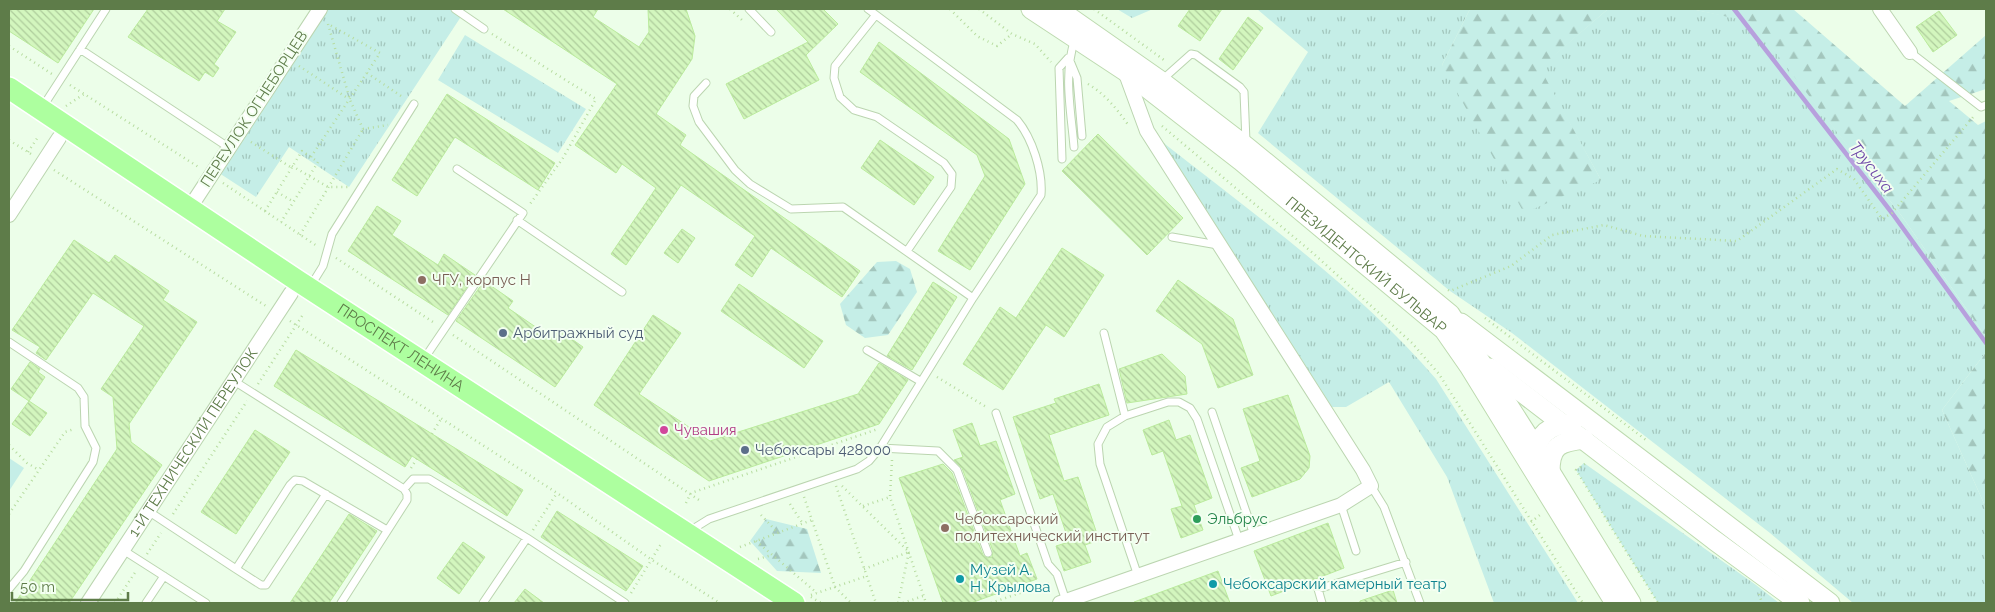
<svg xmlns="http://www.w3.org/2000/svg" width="1995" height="612" viewBox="0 0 1995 612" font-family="Raleway,sans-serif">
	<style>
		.grass { fill: url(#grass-tufts) }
		.forest { fill: url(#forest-firs) }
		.garden { fill: #c5eee7 }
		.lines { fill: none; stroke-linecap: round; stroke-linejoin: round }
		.stream { stroke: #b7a0dd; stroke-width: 4.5 }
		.building { fill: url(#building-back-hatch); stroke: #bbeb9d }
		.lane-casing { stroke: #bbd5b0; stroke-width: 9 }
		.street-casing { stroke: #bbd5b0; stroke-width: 16 }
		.secondary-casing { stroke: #bddaaf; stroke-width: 21 }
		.primary-casing { stroke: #fff; stroke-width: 24 }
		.path { stroke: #b7dca0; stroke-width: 2.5; stroke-dasharray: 1 4; stroke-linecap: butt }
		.lane { stroke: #fff; stroke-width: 7 }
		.street { stroke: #fff; stroke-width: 14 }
		.secondary { stroke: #fff; stroke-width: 19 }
		.primary { stroke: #adff9f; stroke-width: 21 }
		.education-dot { fill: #8d6e63; stroke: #f3fff1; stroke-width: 2 }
		.service-dot { fill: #5c6f8a; stroke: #f3fff1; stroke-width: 2 }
		.hotel-dot { fill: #d1479c; stroke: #f3fff1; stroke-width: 2 }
		.leisure-dot { fill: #2e9e5b; stroke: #f3fff1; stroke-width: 2 }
		.culture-dot { fill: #0f9aa8; stroke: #f3fff1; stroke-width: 2 }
		.labels { text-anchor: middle; stroke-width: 4; stroke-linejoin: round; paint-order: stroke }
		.street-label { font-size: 15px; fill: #5e7c49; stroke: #f3fff1 }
		.education-label { font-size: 15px; fill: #785e54; stroke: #f3fff1; text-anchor: start }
		.service-label { font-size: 15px; fill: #4e5e75; stroke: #f3fff1; text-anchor: start }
		.hotel-label { font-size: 15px; fill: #b23c85; stroke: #f3fff1; text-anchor: start }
		.leisure-label { font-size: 15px; fill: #27864d; stroke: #f3fff1; text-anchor: start }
		.culture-label { font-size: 15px; fill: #0d838f; stroke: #f3fff1; text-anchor: start }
		.water-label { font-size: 16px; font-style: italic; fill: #6e48a8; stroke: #f3fff1 }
	</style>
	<defs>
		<pattern id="grass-tufts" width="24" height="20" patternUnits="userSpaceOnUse" patternTransform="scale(1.25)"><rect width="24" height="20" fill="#c5eee7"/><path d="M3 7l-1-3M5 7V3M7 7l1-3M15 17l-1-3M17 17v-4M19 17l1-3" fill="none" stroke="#a3c6bd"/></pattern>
		<pattern id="forest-firs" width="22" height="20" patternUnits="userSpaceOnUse" patternTransform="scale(1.25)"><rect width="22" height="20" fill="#c5eee7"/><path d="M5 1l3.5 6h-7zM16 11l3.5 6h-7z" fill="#a3c6bd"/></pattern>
		<pattern id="building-back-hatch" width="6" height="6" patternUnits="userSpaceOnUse" patternTransform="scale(1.25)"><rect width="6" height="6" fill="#d3f6be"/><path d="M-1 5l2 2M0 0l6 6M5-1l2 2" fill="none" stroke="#aecc9c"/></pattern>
	</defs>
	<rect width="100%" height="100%" fill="#ecfee9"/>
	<path class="grass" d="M326,9H466L349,187L289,147L256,197L219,173Z
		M1117,9H1153L1132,18Z
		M1257,9H1470L1442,65L1601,180L1539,68L1608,9H1691L1752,21L1901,215L1986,337V352L1942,410L1986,508V603H1853L1770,533L1512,333L1450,291L1258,133L1308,52Z
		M465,35L586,109L558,153L438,80Z
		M1161,141C1256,216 1357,287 1436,379L1578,603H1494L1447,477L1389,382L1346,407H1332Z
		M1584,463L1756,585L1779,603H1658L1576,470Z"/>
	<path class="forest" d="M1470,9H1608L1540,68L1601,180L1524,213L1442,65Z
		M1691,9H1793L1905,106L1986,35V89L1949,101L1978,125L1986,121V337L1901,215L1752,22Z
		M896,261L910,269L917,292L888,335L865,338L846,325L840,304L877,262Z
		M1986,352V508L1942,410Z
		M766,519L807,529L821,573L777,571L750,541Z"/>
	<path class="garden" d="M9,458L24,468L9,491Z"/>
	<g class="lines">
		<path class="stream" d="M1734,9L1892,213L1986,343"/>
	</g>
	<path class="building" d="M9,9H94L58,63L9,31Z
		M148,9H225L217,21L236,32L214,64L219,68L213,77L205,72L199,81L128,37Z
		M503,9H598L593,17L639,47L649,32L648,9H686L695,36L692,59L656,114L686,135L680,145L860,271L842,297L771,248L752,277L735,265L755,236L681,185L626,265L611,254L656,188L622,164L616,173L575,145L617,84Z
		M776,9H823L838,24L806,55L819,80L744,119L726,84L808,42Z
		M1190,9H1222L1200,41L1178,26Z
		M1939,11L1957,35L1933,52L1916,27Z
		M1248,17L1263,28L1233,70L1219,59Z
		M879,42L1009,139L1025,184L970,270L938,251L985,176L977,155L860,72Z
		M447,94L555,163L538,190L455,137L417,196L392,180Z
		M1098,134L1183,218L1147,255L1062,171Z
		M880,140L934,177L914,205L861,168Z
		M377,206L401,221L392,235L438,265L444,254L475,275L448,315L348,251Z
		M682,229L695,238L678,263L664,253Z
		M74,240L109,263L115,255L169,291L163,300L197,322L129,424L131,442L162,465L69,603H15L117,449L113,397L101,389L144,326L93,293L46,360L36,353L40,347L12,330Z
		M1062,248L1104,275L1064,337L1046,325L1003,390L963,364L1000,307L1016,318Z
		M1178,280L1233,319L1253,375L1218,388L1202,344L1156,311Z
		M484,281L513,301L508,308L553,339L559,330L583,347L555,387L456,321Z
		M933,282L957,297L912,370L887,356Z
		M739,284L823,341L804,368L721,311Z
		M653,315L681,333L639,394L710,441L858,394L879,363L908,380L879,424L709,481L594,405Z
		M296,350L523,490L507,516L412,456L405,467L274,386Z
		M1162,354L1185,376L1187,394L1127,403L1119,369Z
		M30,362L40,369L38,372L45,377L29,401L11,389Z
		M1099,384L1109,415L1049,435L1064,481L1078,477L1099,540L1085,545L1091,562L1064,571L1056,546L1069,542L1053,494L1040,499L1013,417L1056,403L1054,399Z
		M1288,395L1310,456L1309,468L1300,479L1252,497L1241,468L1260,461L1243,409Z
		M29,401L47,413L30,436L12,424Z
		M1169,420L1176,440L1190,435L1212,498L1194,505L1203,530L1181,538L1171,509L1182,506L1163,451L1152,455L1143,430Z
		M972,423L980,446L996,441L1015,494L1000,500L1020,556L1027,553L1037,579L971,603H943L899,478L943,464L952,473L983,555L987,558L992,557L993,551L962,468L954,460L963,457L953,430Z
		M255,430L290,452L236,534L201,512Z
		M557,511L643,566L626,591L541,537Z
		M349,514L377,531L329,603H290Z
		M1328,523L1344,568L1271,596L1254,551Z
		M463,542L485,557L459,594L437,578Z
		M1218,571L1230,603H1134V602Z
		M525,589L544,603H514Z
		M1393,590L1397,603H1360V601Z"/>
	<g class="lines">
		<defs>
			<path id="lane" d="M455,9L484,29
				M749,9L771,32
				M875,16L835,66L834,78L840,97L854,110L877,117L944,163L952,174L951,187L907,251
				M80,49L228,147
				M1910,52L1981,107L1986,105
				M1070,61L1077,78L1082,136
				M1163,79L1191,54L1196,55L1240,87L1244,92L1246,142
				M706,83L694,96L693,106L699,122L735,170L750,184L791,209L843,207L973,298
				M42,108L106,9
				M1074,147C1071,110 1063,74 1075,39
				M1062,159L1059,68L1068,58
				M517,220L622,292
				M1172,237L1218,245
				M310,287L323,266L332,234L414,104
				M1104,333L1125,416
				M9,342L78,388L84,397L85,426L96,448L93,462L24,571L9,589
				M867,350L920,381
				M424,359L523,213L457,169
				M234,381L404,489L407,494V500L341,603
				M1212,412L1254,535
				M996,413L1048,564L1057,574L1066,601
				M880,448L938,451L957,470L988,553
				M1371,486L1384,507L1420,603
				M404,489L413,479H429L527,538L625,603
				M1341,505L1356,551
				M148,511L236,569L290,485L295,480L303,481L387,530
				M688,532L709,519L857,469L869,461L880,448L973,298L1041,195C1043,171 1032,138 1017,120L868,9
				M123,550L206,603
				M236,569L261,585H266L326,494
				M1138,576L1100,464L1098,444L1107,427L1125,416L1168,402H1179L1190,408L1197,419L1239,540
				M146,603L164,576
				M483,603L527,538
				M1322,603L1318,589L1406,562"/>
			<g id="street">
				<path d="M1880,9L1910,52"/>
				<path d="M189,209L320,9"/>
				<path d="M9,215L59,138"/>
				<path id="s1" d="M88,603L291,293"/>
				<path d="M1060,603L1341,505L1371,486L1363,470L1147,131L1125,71"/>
			</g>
			<g id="secondary">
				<path id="s2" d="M1031,9L1125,71L1241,161L1444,330L1469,366L1615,603"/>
				<path d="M1058,9L1161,81L1247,147L1450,314L1535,447L1631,603"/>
				<path d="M1461,323L1830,603"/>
				<path d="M1490,368L1714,540L1800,603"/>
				<path d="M1534,457C1537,435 1550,423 1572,424"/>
				<path d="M1550,472C1550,445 1560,442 1584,439"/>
			</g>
			<g id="primary">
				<path id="s3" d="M9,88L298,281L794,603"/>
			</g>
		</defs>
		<use href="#lane" class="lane-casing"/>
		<use href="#street" class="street-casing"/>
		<use href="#secondary" class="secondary-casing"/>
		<use href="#primary" class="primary-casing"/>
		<path class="path" d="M730,9L742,20
			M950,9L977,36L997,46L1012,34
			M979,9L1012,34L1035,44L1051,62
			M1094,9L1164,60
			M328,24L350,100L363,129
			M492,34L596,99L563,158L530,204
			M9,46L52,74
			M299,66L349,99
			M367,73L404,98
			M1088,84C1105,94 1117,109 1129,126
			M70,85L200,168
			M66,106L84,94
			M1162,126L1314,254L1412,343L1439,374L1583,603
			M363,129L388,125
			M9,140L31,154
			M251,142L292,168
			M28,152L38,137
			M311,157L380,53L328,24
			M292,166L328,187H348
			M54,170L266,306
			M223,183L317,246
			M277,192L294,202
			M265,211L302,151L318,162L281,222
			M300,235L363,129
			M336,258L436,324
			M1448,290L1450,291L1511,266L1552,235L1604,225L1643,236L1737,241L1837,169L1854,179L1882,219L1892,213L1974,116
			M1485,318L1646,440
			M290,321L557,493L652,560L720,603
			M453,335L702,502
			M937,377L988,408
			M258,384L304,313
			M9,445L27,463L39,470
			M892,460L890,497L926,603
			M1585,464L1576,470L1658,603
			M411,468L441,419
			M836,486L876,603
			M842,486L909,552L898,603
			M804,497L835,587L851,603
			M686,503L691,493L878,429
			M790,504L803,524
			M863,506L890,497
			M9,514L65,432L74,429
			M173,514L247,401
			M761,515L778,533
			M1531,522L1540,515
			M533,530L557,493
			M756,541L817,593
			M740,547L812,520
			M147,554L161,533
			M758,559L772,555
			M864,569L909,552
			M631,593L661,544
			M1759,594L1762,603
			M811,595L867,576
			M811,597L821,603
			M115,603L136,571
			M903,603L923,596
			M991,603L1049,583"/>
		<use href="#lane" class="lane"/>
		<use href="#street" class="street"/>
		<use href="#secondary" class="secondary"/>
		<use href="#primary" class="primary"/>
	</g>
	<g class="education-dot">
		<circle cx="422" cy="280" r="5"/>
		<circle cx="945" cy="528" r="5"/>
	</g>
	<g class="service-dot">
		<circle cx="503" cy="333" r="5"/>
		<circle cx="745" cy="450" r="5"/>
	</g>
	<circle class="hotel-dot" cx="664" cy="430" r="5"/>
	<circle class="leisure-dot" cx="1197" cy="519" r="5"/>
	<g class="culture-dot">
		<circle cx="960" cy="579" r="5"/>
		<circle cx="1213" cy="584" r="5"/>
	</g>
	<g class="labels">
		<g class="street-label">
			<text transform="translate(254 109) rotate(-57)" y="5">ПЕРЕУЛОК ОГНЕБОРЦЕВ</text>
			<text dy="5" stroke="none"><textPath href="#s2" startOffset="422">ПРЕЗИДЕНТСКИЙ БУЛЬВАР</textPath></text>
			<text dy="5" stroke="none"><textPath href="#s3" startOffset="470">ПРОСПЕКТ ЛЕНИНА</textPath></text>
			<text dy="5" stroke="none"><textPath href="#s1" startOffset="192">1-Й ТЕХНИЧЕСКИЙ ПЕРЕУЛОК</textPath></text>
		</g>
		<g class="education-label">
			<text x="432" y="285">ЧГУ, корпус Н</text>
			<text x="955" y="524">Чебоксарский<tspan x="955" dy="17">политехнический институт</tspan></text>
		</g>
		<g class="service-label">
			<text x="513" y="338">Арбитражный суд</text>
			<text x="755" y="455">Чебоксары 428000</text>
		</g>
		<g class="hotel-label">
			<text x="674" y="435">Чувашия</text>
		</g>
		<g class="leisure-label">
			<text x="1207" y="524">Эльбрус</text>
		</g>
		<g class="culture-label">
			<text x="970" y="575">Музей А.<tspan x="970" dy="17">Н. Крылова</tspan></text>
			<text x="1223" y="589">Чебоксарский камерный театр</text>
		</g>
		<g class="water-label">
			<text transform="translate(1872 167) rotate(52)" y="6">Трусиха</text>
		</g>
	</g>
	<rect width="1995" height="612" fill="none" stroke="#5e7c49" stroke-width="20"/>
	<path d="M12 592v8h116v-8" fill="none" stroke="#5e7c49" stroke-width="2.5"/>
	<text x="20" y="592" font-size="15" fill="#5e7c49" stroke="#f3fff1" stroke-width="4" paint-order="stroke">50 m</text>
</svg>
